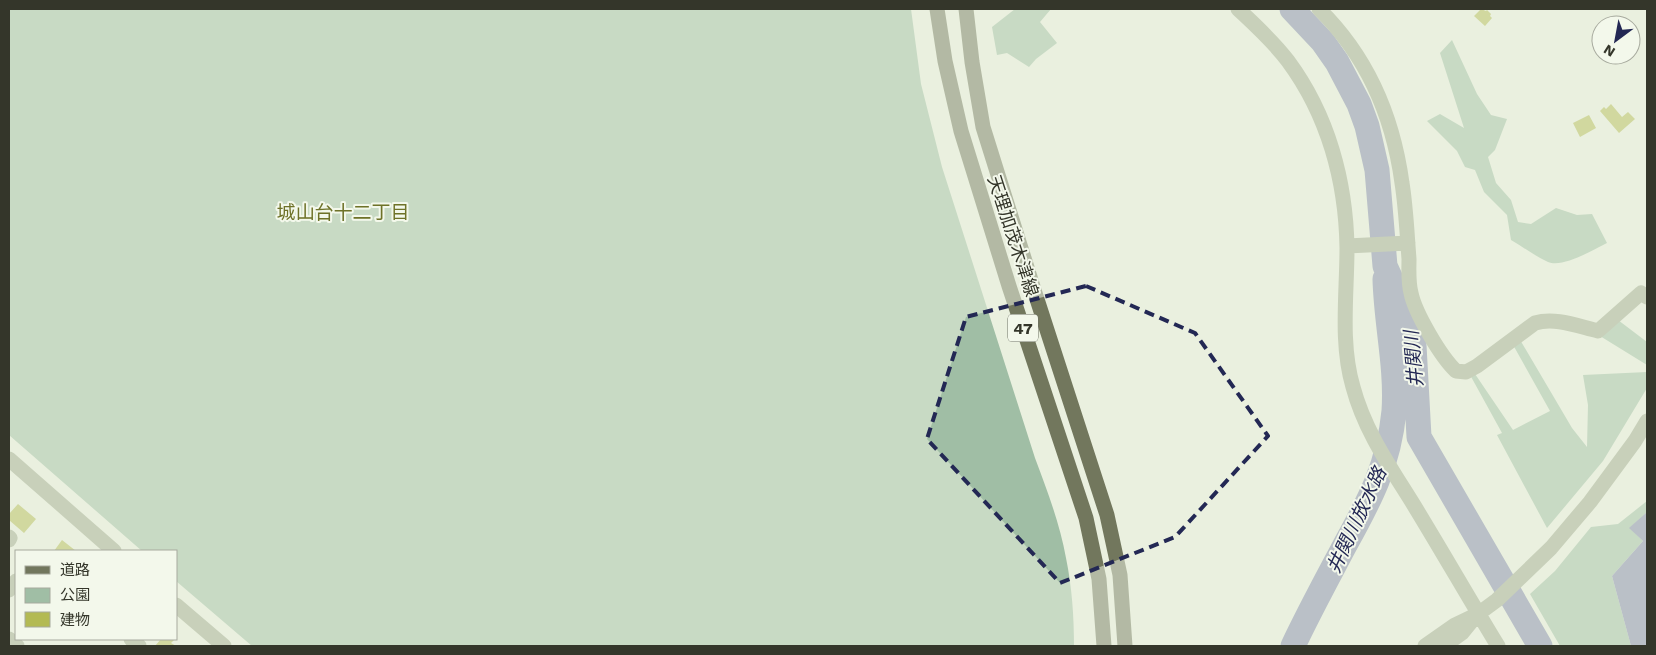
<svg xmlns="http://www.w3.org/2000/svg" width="1656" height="655" viewBox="0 0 1656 655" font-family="'Work Sans','Noto Sans JP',sans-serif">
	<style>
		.green { fill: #a0bea5 }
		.water { fill: #8086ab }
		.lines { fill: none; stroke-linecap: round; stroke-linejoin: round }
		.river { stroke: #8086ab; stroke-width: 25 }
		.building { fill: #b3ba53 }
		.minor { stroke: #a0a88f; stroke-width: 15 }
		.major { stroke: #72775d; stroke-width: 15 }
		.marked { fill: none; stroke: #232854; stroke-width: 4; stroke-dasharray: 10 6; stroke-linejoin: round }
		.labels { text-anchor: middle; stroke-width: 4; stroke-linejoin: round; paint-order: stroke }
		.shield { fill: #f3f8eb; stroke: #6d7064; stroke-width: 1 }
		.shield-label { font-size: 16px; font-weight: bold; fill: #34362a }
		.street-label { font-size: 18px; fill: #34362a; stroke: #f3f8eb }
		.neighbourhood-label { font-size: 19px; fill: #6e7228; stroke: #f3f8eb }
		.water-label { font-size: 19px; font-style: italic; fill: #232854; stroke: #f3f8eb }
	</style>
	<rect width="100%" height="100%" fill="#eaf0df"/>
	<path class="green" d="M9,9H911L921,84L942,167L1035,458C1047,490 1060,524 1066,558C1072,587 1074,617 1074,646H252L176,581V551H142L9,435Z
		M1015,9H1051L1040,22L1057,43L1036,59L1029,67L1007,53L997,55L992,27Z
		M1452,40L1477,94L1491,115L1507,119L1495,150L1488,157L1496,183L1511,200L1518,222L1531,224L1556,208L1577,215L1592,214L1607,243C1593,250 1563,268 1548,262C1535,256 1523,247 1511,240L1507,215L1484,192L1475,170L1465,167L1457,151L1427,121L1440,114L1464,128L1440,53Z
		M1618,320L1647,342V365L1600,336Z
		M1519,338L1572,428L1587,447L1588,405L1583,375L1647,372V388L1603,461L1547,528L1497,435L1502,433L1469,373L1473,371L1513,430L1550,411L1512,343Z
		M1647,501V512L1630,528L1643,541L1612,576L1631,646H1560L1530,594L1555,571L1591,527L1618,524Z"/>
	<path class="water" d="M1647,512V646H1631L1612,576L1643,541L1629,528Z"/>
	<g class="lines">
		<path class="river" d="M1292,9L1323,42L1337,62L1359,104L1367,126L1377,170L1385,266L1413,327L1419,437L1540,646
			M1293,646C1309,612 1327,579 1345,545C1370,500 1389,464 1394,411C1397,367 1386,323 1385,279"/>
	</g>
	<path class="building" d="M1481,9L1486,11L1487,10L1491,14L1490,16L1492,18L1485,26L1474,16Z
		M1611,104L1622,117L1628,112L1635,119L1619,133L1600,111L1604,107L1606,109Z
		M1589,115L1596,128L1580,137L1573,123Z
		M18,504L36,519L24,533L9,520V514Z
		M62,540L76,551H54Z
		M161,639H175L171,643L176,646H155Z"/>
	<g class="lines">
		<path class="minor" d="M1238,9C1255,25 1274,42 1288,61C1328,115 1346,181 1347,248C1347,294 1340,343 1353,387C1365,432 1391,468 1415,507C1443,553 1470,600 1498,646
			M1319,9C1367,56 1393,117 1402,183C1406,208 1407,234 1409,259C1409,269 1408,282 1411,293C1415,313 1441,357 1456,371L1466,372L1477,366L1535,323C1555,317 1577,326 1598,331L1641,293L1647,297
			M1347,246L1408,243
			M9,459L114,551
			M9,537L10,538L9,540
			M9,590L16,581
			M176,605L224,646
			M9,639L17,646
			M131,639L139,646
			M1425,646L1455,625L1478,614L1497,600L1551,548L1590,502L1635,441L1647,421
			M1444,646L1462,633L1475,617"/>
		<path class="major" d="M937,9L945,61L961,131L1009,286L1086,518L1099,579L1104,646
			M966,9L972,62L983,127L1035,293L1107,515L1120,575L1125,646"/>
	</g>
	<path d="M0 0H1656V655H0ZM1086,286L1195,333L1268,436L1175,537L1060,583L927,439L966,317Z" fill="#eaf0df" fill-opacity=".55" fill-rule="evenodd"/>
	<path class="marked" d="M1086,286L1195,333L1268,436L1175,537L1060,583L927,439L966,317Z"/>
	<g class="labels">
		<rect class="shield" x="1008" y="314.5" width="30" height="27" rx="4"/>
		<g class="shield-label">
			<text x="1023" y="334">47</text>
		</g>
		<g class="street-label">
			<text transform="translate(1013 236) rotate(72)" y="6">天理加茂木津線</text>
		</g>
		<g class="neighbourhood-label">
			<text x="343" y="219">城山台十二丁目</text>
		</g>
		<g class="water-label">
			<text transform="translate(1413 359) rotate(-95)" y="7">井関川</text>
			<text transform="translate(1356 520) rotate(-65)" y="7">井関川放水路</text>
		</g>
	</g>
	<rect width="1656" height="655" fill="none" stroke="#34362a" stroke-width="20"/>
	<rect x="15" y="550" width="162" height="90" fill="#f3f8eb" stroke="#a7aa9e"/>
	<rect x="25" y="566" width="25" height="8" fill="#72775d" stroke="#a7aa9e"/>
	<text x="60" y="575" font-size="15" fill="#34362a">道路</text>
	<rect x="25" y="588" width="25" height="15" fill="#a0bea5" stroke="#a7aa9e"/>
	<text x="60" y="600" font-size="15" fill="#34362a">公園</text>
	<rect x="25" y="612" width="25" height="15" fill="#b3ba53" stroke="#a7aa9e"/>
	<text x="60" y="625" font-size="15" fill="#34362a">建物</text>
	<g transform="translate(1616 40) rotate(212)"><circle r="24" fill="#f3f8eb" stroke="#a7aa9e"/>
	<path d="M0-4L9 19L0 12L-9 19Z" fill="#232854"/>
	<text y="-8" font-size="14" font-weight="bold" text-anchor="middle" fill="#34362a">N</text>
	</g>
</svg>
